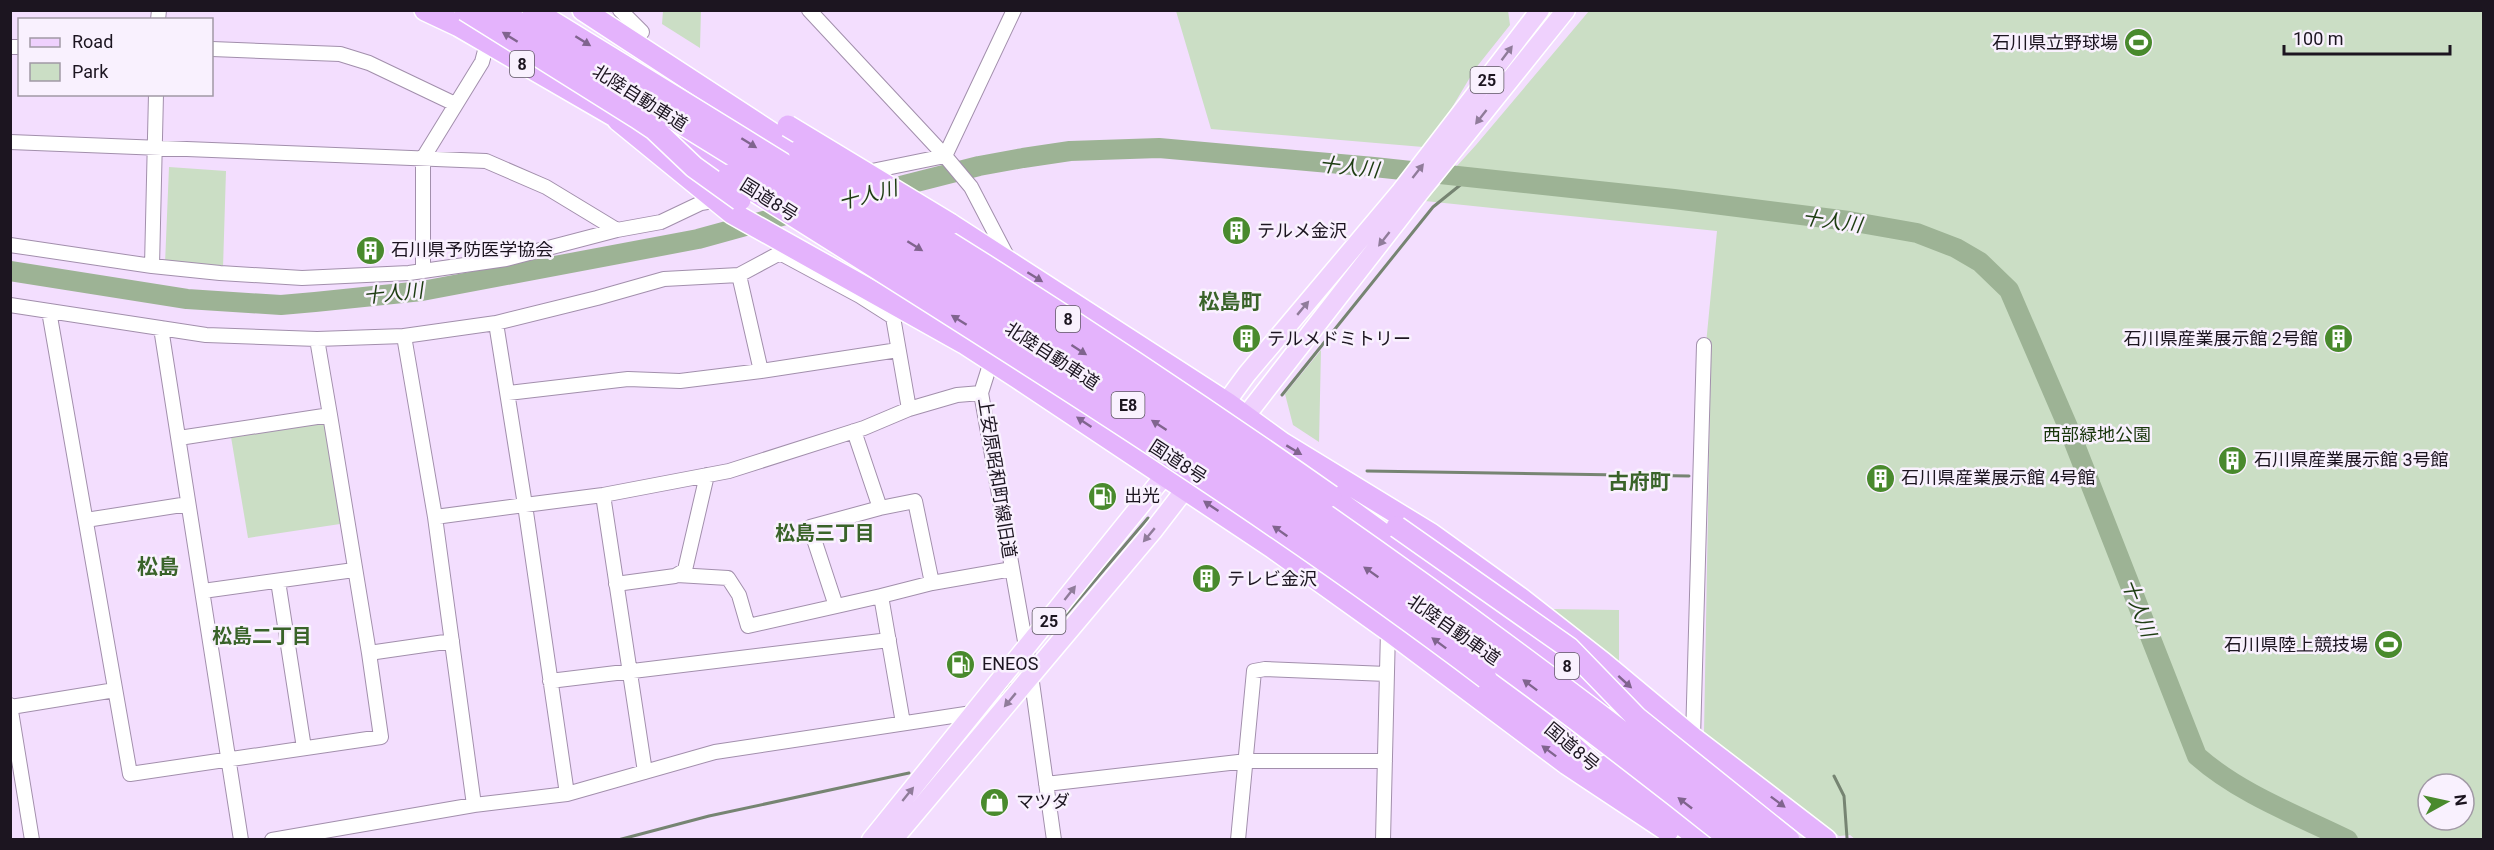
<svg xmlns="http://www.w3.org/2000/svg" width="2494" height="850" viewBox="0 0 2494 850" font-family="Roboto,'Noto Sans JP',sans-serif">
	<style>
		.green { fill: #cbdec5; fill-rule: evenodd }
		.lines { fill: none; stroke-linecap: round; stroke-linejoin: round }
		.stream { stroke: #768472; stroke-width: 3 }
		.river { stroke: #9db395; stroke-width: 20 }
		.minor-casing { stroke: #a28fac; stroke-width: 16 }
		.major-casing { stroke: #fff; stroke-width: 21 }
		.highway-casing { stroke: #fff; stroke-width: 24 }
		.minor { stroke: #fff; stroke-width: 14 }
		.major { stroke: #efd1fd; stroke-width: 18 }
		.highway { stroke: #e4b3fc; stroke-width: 21 }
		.highway-bridge-casing { stroke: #fff; stroke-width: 24; stroke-linecap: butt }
		.highway-bridge { stroke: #e4b3fc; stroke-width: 21 }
		.oneway { fill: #80648e }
		.oneway2 { fill: #907c9a }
		.labels { text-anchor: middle; stroke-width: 5; stroke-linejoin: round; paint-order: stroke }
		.shield { fill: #f9f1fe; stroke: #5e5763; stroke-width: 1.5 }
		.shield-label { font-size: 16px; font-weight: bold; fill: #1c1520 }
		.poi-label { font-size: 18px; fill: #1c1520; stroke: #f9f1fe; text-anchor: start }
		.street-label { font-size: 18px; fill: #1c1520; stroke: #f9f1fe }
		.park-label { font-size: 18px; fill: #18360b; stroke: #f9f1fe }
		.water-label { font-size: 20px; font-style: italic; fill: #1e3d12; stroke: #f9f1fe }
		.neighbourhood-label { font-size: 20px; font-weight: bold; fill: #396329; stroke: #f9f1fe }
		.quarter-label { font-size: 21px; font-weight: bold; fill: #396329; stroke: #f9f1fe }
	</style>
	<rect width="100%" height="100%" fill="#f3defe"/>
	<path class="green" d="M1508,10L1510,25L1475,69L1444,121L1423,147L1211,129L1176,11Z
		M663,11H701L700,48L662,24Z
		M1589,11H2483V839L1856,840L1850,835L1839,836L1704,733L1711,345L1706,344L1717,231L1425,201L1476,145ZM2428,784H2464V820H2428Z
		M169,167L226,171L223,268L165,264Z
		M1321,350L1319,442L1293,425L1285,394Z
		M327,422L340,524L248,538L231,437Z
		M1550,609L1619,610V663Z"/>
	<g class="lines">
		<path class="stream" d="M1282,395L1433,207L1469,178
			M1367,471L1689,476
			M1051,632L1148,518
			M990,707L1009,683
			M1834,776L1844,796L1847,838
			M618,840L709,816L909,773"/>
		<path class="river" d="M881,191L979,166L1023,158L1070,151L1159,148L1374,167L1674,199L1849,221L1917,233L1956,248L1980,262L2009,290L2068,427L2197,756C2240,794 2297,815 2348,840
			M10,271L187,299L281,305L315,302L422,291L698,239L800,211"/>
		<defs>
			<path id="minor" d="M620,10L642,32
				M809,10L945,156L971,187L1009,260
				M158,20L159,10
				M10,47H20
				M212,49L340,54L369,63L455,104
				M10,142L486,161L546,187L617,230
				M945,156L1014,10
				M862,173L945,156
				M10,245L152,266L220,273L302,278L409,273L506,259L617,230L661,222L701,203L719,200
				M152,266L156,94
				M423,271V158L482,62L487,43
				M10,305L206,335L317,339L404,336L496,323L597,298L664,279L739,275L780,253L860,296L893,317L909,409
				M49,311L130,774L381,737L369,653L452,641
				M161,328L241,840
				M993,355L981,393L1031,675L1054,840
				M761,371L898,350
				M508,393L628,379L680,381L761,371L739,275
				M330,415L369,653
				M854,431L880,508L915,501L932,583L881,596L903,723
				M179,438L330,415L317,339
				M603,495L645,772
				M435,517L525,505L496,323
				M86,520L188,504
				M677,575L728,578L739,595L748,626L881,596
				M278,581L304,748
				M932,583L1012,569
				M616,584L675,576L685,570L707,475
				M203,591L354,570
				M836,606L810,527L880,508
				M550,681L889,640
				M10,705L32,840
				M11,707L115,690
				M1693,738L1704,345
				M1046,784L1247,761H1385
				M567,794L715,752L972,713
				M474,805L567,794L525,505L603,495L729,471L864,428L909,409L957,395L981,393
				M272,840L474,805L435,517L404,336
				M1238,840L1254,671L1265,669L1387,674
				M1383,840L1388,630"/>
			<path id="major" d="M1219,412L1247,374L1401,191L1540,10
				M1238,426L1420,192L1566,10
				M871,840L1173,465
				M893,840L1153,531L1193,479"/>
			<path id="highway" d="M425,10L459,26L630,125
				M583,10L799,151
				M618,120L732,213L964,343L1018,378L1272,547L1388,630L1567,764L1668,831
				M677,146L729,175
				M950,224L1227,403L1282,443L1431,534L1520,598L1603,663L1693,738L1826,840
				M1331,496L1607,697
				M1486,678L1557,732L1615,784
				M1606,766L1701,840"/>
		</defs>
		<use href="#minor" class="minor-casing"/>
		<use href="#major" class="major-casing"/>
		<use href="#highway" class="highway-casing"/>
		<use href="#minor" class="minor"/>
		<use href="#major" class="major"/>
		<use href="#highway" class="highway"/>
		<defs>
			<path id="highway-bridge" d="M465,10L636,117L654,129L694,167L740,200
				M498,10C684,126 872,239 1056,358C1288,508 1515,667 1731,840
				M533,10C751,144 970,277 1183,418C1382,550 1574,692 1761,840
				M788,126L950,224
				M799,151C981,259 1158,375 1331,496
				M729,175C985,337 1244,495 1486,678
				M1397,527L1569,648L1637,718L1789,840"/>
		</defs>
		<use href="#highway-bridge" class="highway-bridge-casing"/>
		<use href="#highway-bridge" class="highway-bridge"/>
	</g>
	<defs><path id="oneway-solid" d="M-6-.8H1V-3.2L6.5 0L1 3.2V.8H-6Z" transform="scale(1.5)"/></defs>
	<g class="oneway">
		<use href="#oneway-solid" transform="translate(510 37) rotate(-148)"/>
		<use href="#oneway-solid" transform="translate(583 41) rotate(32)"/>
		<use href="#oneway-solid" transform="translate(749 143) rotate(32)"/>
		<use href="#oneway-solid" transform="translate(915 246) rotate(32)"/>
		<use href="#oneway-solid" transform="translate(1035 277) rotate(32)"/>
		<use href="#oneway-solid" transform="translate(959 320) rotate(-148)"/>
		<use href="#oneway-solid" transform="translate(1079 350) rotate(33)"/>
		<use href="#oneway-solid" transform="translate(1084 422) rotate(-146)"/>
		<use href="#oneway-solid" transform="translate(1159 425) rotate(-147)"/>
		<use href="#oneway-solid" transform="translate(1294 450) rotate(31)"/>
		<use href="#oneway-solid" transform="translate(1211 506) rotate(-146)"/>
		<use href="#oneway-solid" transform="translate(1280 531) rotate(-145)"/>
		<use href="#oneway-solid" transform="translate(1371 572) rotate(-145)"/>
		<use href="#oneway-solid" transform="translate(1439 643) rotate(-143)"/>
		<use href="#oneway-solid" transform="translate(1625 682) rotate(42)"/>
		<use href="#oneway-solid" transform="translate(1530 685) rotate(-143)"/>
		<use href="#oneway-solid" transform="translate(1549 751) rotate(-143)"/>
		<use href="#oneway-solid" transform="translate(1778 802) rotate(37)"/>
		<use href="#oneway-solid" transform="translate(1685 803) rotate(-142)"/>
	</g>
	<g class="oneway2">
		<use href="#oneway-solid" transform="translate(1507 53) rotate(-53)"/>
		<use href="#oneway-solid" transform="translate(1481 117) rotate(128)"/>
		<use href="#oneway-solid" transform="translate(1418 171) rotate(-52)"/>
		<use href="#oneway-solid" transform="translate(1384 239) rotate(128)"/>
		<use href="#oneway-solid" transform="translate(1303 308) rotate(-50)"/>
		<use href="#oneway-solid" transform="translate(1149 535) rotate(130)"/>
		<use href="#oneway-solid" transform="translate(1070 593) rotate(-52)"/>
		<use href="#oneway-solid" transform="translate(1010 700) rotate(130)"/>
		<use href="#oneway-solid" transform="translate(908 794) rotate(-51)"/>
	</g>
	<defs>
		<symbol id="stadium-disc" viewBox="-11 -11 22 22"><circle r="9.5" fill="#498a2d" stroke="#f9f1fe"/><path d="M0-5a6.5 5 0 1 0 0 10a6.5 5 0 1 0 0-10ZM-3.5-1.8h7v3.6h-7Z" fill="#fff"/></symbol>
		<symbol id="building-disc" viewBox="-11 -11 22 22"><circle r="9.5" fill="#498a2d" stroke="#f9f1fe"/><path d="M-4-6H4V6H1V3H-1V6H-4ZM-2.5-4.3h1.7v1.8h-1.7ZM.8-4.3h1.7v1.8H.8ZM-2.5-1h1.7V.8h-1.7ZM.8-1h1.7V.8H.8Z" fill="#fff"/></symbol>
		<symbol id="fuel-disc" viewBox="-11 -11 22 22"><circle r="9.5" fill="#498a2d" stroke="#f9f1fe"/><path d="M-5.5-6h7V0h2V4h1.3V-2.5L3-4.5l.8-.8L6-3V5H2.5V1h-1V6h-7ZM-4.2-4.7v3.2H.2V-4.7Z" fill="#fff"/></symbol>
		<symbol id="shop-disc" viewBox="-11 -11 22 22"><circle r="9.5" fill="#498a2d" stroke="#f9f1fe"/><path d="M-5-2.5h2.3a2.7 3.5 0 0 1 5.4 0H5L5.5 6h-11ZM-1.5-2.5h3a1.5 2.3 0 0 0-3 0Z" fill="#fff"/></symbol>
	</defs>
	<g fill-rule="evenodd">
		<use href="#stadium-disc" x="2122" y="26" width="33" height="33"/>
		<use href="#building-disc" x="1220" y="214" width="33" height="33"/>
		<use href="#building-disc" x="354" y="234" width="33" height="33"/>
		<use href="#building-disc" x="1230" y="322" width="33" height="33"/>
		<use href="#building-disc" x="2322" y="322" width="33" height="33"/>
		<use href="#building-disc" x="2216" y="444" width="33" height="33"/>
		<use href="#building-disc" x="1864" y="462" width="33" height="33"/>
		<use href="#fuel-disc" x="1086" y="480" width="33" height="33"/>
		<use href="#building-disc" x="1190" y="562" width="33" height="33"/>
		<use href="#stadium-disc" x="2372" y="628" width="33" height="33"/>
		<use href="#fuel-disc" x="944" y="648" width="33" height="33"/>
		<use href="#shop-disc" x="978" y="786" width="33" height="33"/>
	</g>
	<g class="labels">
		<g class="shield">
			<rect x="510" y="51" width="24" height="26" rx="4.5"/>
			<rect x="1470.5" y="67" width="33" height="26" rx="4.5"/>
			<rect x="1056" y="306" width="24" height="26" rx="4.5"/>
			<rect x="1111.5" y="392" width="33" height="26" rx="4.5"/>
			<rect x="1032.5" y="608" width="33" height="26" rx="4.5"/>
			<rect x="1555" y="653" width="24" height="26" rx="4.5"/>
		</g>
		<g class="shield-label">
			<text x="522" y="70">8</text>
			<text x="1487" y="86">25</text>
			<text x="1068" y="325">8</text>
			<text x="1128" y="411">E8</text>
			<text x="1049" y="627">25</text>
			<text x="1567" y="672">8</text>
		</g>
		<g class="poi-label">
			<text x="2118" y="49" text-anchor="end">石川県立野球場</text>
			<text x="1257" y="237">テルメ金沢</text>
			<text x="391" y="256">石川県予防医学協会</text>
			<text x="1267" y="345">テルメドミトリー</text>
			<text x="2318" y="345" text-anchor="end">石川県産業展示館 2号館</text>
			<text x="2254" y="466">石川県産業展示館 3号館</text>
			<text x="1901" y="484">石川県産業展示館 4号館</text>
			<text x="1124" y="502">出光</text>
			<text x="1227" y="585">テレビ金沢</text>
			<text x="2368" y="651" text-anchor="end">石川県陸上競技場</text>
			<text x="982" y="670">ENEOS</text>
			<text x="1016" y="808">マツダ</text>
		</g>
		<g class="street-label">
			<text transform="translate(640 98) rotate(32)" y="6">北陸自動車道</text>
			<text transform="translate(769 200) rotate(32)" y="6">国道8号</text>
			<text transform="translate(1052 356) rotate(33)" y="6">北陸自動車道</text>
			<text transform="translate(1178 462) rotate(33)" y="6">国道8号</text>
			<text transform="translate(997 478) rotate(81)" y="6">上安原昭和町線旧道</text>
			<text transform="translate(1454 630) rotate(35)" y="6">北陸自動車道</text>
			<text transform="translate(1572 747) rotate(40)" y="6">国道8号</text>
		</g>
		<g class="park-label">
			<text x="2097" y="441">西部緑地公園</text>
		</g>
		<g class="water-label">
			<text transform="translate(1349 167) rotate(6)" y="7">十人川</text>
			<text transform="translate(868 195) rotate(-15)" y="7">十人川</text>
			<text transform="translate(1832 221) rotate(8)" y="7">十人川</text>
			<text transform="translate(393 293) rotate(-6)" y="7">十人川</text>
			<text transform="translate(2139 608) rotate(69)" y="7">十人川</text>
		</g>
		<g class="neighbourhood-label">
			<text x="825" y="540">松島三丁目</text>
			<text x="262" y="643">松島二丁目</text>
		</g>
		<g class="quarter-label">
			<text x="1230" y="309">松島町</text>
			<text x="1639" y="489">古府町</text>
			<text x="158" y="574">松島</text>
		</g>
	</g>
	<rect width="2494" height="850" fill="none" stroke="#1c1520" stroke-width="24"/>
	<rect x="18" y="18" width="195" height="78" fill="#f9f1fe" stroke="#a199a5" stroke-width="1.5"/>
	<rect x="30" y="38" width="30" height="9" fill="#efd1fd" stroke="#a199a5" stroke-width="1.5"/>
	<text x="72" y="48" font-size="18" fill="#1c1520">Road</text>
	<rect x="30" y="63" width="30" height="18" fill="#cbdec5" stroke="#a199a5" stroke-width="1.5"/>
	<text x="72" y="78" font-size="18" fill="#1c1520">Park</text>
	<g transform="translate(2446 802) rotate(82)"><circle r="28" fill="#f9f1fe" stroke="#a199a5" stroke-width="1.5"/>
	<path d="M0-4.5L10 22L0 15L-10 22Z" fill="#498a2d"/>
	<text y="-9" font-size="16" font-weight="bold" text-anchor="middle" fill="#1c1520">N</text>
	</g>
	<path d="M2284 45v9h166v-9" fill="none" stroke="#1c1520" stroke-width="3"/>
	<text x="2293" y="45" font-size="18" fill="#1c1520" stroke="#f9f1fe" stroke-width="4.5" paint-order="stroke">100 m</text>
</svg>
